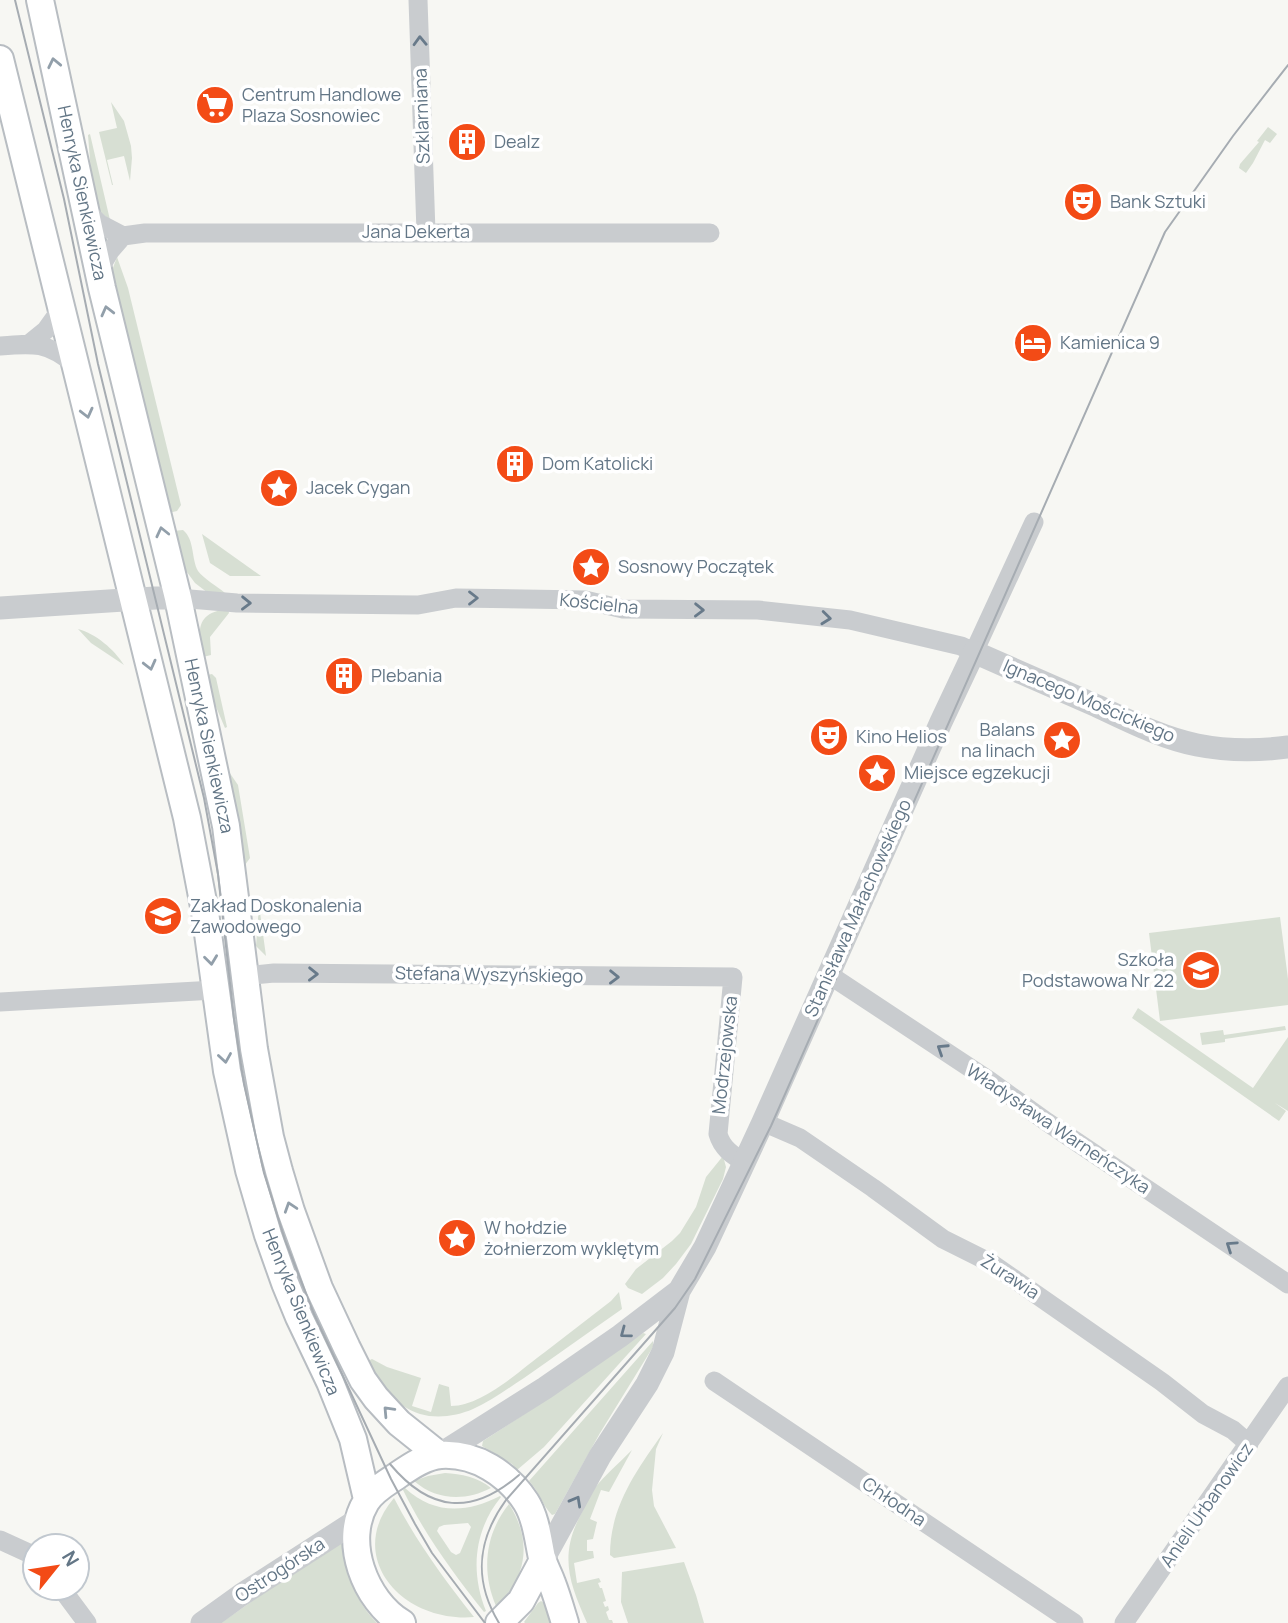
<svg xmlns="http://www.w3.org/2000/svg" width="1288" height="1623" viewBox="0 0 1288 1623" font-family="Manrope,sans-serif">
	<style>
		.green { fill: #d7dfd3; fill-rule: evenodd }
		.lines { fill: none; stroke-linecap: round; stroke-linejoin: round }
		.secondary-casing { stroke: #b8bdc2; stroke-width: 30 }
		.minor { stroke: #c9cccf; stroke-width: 19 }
		.tertiary { stroke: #c9cccf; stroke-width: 23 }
		.secondary { stroke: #fff; stroke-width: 26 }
		.tram { stroke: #a6acb2; stroke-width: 2 }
		.oneway { stroke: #687a8a }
		.oneway2 { stroke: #929faa }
		.labels { text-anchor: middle; stroke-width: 7; stroke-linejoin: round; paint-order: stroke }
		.poi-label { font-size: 18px; fill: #637686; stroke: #fff; text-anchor: start }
		.street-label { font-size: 18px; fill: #637686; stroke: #fff }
	</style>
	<rect width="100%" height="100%" fill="#f7f7f3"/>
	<path class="green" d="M111,102L124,121L131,146L132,158L130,181L124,156L107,160L113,185H112L99,132L117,128Z
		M1268,127L1277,134L1270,143L1265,140L1253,163L1246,173L1239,168L1240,164L1259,142L1257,141Z
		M90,134L110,220L99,211L93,198L88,135Z
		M117,257L128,288L181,505L177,511L168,513L111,273Z
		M183,530C195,540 191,558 198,571C203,578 218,587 225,593H208L195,583L181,564L173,531Z
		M202,534L261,576H230L210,563Z
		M228,609L229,613L210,637L211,655L203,657C197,631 196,612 228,609Z
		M78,629C96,634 114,649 124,665L91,643Z
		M212,674L216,678L227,727L225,728L211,695L207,675Z
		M227,769L238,785L250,858L245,865Z
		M259,905L266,956L256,946Z
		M1280,917L1288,979V1005L1160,1021L1149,933Z
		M1138,1008L1253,1088L1288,1037V1111L1275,1103L1286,1111L1279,1121L1132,1018Z
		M1285,1026L1286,1030L1225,1039V1042L1202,1045L1200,1033L1223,1030L1224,1035Z
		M723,1156L726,1167L723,1179L691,1244L676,1264L663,1278L642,1294L628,1288L625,1284L636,1269L672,1241L680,1233L696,1207L706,1177Z
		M619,1292L622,1309C589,1332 557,1355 524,1378C507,1389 491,1401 473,1409C457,1416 437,1419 420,1414C394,1406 381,1383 366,1362L372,1359L387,1367L421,1378L412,1406L431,1412L439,1384L449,1387L451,1406C483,1406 520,1370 545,1352C567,1335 589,1318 611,1301Z
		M643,1333L646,1334L544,1447L517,1470L512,1464L482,1446L483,1441L549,1398Z
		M653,1341V1347L648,1355L600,1433L555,1514L552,1515C542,1505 539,1491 529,1481Z
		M663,1433L656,1449L652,1490L654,1506L676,1548L614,1558L610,1555C610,1507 636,1471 663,1433Z
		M632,1450L609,1492L601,1490L590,1519L597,1522L593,1539L587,1540V1551H593L594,1558L574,1563L577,1583L599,1578L601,1582L598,1583L600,1588H602L606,1601L603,1602L605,1607L608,1606L609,1610L606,1612L609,1620H612L613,1623H587C569,1582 559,1556 581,1514C585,1506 588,1496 593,1490C605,1475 619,1463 632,1450Z
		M445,1473C461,1474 478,1477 491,1488C466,1501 437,1501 414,1481L428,1476Z
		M405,1488C434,1515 467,1513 500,1496L501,1497C474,1530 470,1572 486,1611L484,1612C453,1573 425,1535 403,1490ZM468,1523L471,1527L460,1553L456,1555L451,1552L437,1531L439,1527L444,1525Z
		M394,1498C416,1541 444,1579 474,1617C401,1623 344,1556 394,1498Z
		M509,1504C532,1540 528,1577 496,1606C481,1571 485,1534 509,1504Z
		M335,1543H342L344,1545C348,1575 355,1601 377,1623H221Z
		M684,1562L696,1595L704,1623H628L621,1602L622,1572Z
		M541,1601L544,1603L553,1623H525L524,1622L538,1603Z"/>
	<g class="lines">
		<defs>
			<path id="secondary" d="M40,0L102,288L178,598L226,826L254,1049L270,1137L279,1171L291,1211L319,1288L347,1348L363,1380L376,1398L399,1423L439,1455
				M0,59L187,818L205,912L227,1071L249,1170L268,1235L285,1283L299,1317L330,1382L353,1439L367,1499
				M402,1623C365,1601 342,1541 366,1502C373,1490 388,1482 398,1475C411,1466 426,1456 441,1455C476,1453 508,1474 526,1502C536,1518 538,1539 542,1558C544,1566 549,1574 552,1583C557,1596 561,1610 565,1623
				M499,1623L521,1601L543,1560"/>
		</defs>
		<use href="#secondary" class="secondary-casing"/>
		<path class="minor" d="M418,0L426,232
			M85,210L100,224L123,236L145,233H710
			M98,271L110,251L123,236
			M30,343L46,330L61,309
			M0,346C34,343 48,342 75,365
			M178,598L237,603L418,605L456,598L585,600L623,609L758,610L850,620L961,646L974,652L1034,522
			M828,974L990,1081L1047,1122L1288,1284
			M245,976L274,973L733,977L718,1134C722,1148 732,1155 744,1162
			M0,1002L215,990
			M763,1122L800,1138L873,1188L943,1239L991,1263L1162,1382L1203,1414L1233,1430L1249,1444
			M714,1381L1074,1623
			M0,1540L35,1556
			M61,1588L87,1623
			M1124,1623L1288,1386"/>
		<path class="tertiary" d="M0,608L155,598H178
			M439,1455L545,1388L620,1336L679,1291L705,1247L763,1122L941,722L974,652C1015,670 1056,688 1097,706C1129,721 1162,738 1197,745C1227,751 1258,751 1288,747
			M543,1560L600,1456L647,1384L663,1352L679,1291
			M202,1623L241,1595L359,1519"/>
		<use href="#secondary" class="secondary"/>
		<path class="tram" d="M15,0L64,199L98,364L204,798L218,874L234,1019L244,1084L264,1173L285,1240L314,1314L391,1479L415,1524L432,1553L485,1623
			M390,1464C430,1512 472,1516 519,1475
			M499,1623C473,1580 477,1540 506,1500L675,1308L695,1279L771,1126L1165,232L1233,136L1288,65"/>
	</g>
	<defs><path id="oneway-chevron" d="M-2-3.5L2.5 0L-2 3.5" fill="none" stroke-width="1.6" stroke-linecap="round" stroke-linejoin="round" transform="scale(1.75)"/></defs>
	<g class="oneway">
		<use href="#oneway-chevron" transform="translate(420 41) rotate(-92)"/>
		<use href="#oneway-chevron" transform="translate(473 598)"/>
		<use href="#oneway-chevron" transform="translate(246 603) rotate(1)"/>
		<use href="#oneway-chevron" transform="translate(699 610) rotate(1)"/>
		<use href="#oneway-chevron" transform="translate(826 618) rotate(6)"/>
		<use href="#oneway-chevron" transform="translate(313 974) rotate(1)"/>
		<use href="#oneway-chevron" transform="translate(614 977) rotate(1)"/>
		<use href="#oneway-chevron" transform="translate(942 1049) rotate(-147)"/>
		<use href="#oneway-chevron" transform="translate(1231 1246) rotate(-146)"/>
		<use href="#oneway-chevron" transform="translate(625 1333) rotate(143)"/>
		<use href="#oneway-chevron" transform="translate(576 1501) rotate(-61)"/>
	</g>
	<g class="oneway2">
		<use href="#oneway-chevron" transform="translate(54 63) rotate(-102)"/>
		<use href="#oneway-chevron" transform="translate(107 311) rotate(-104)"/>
		<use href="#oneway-chevron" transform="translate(87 413) rotate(76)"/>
		<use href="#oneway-chevron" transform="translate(162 532) rotate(-103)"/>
		<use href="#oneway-chevron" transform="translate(150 665) rotate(76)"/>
		<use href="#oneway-chevron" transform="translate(211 960) rotate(83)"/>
		<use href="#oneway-chevron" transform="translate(225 1058) rotate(81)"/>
		<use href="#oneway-chevron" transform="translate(290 1207) rotate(-108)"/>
		<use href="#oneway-chevron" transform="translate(388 1411) rotate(-133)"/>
	</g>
	<defs>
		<symbol id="supermarket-disc" viewBox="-11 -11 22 22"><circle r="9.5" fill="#f34b16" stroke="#fff"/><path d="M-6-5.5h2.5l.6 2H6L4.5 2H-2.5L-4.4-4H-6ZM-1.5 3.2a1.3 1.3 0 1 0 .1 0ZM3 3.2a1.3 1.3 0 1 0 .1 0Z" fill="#fff"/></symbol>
		<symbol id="building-disc" viewBox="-11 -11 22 22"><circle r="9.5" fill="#f34b16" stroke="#fff"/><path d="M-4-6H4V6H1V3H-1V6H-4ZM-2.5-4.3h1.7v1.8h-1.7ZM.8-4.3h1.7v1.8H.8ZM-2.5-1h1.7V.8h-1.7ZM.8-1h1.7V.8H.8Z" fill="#fff"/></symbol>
		<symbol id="theatre-disc" viewBox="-11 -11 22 22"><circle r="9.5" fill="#f34b16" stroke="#fff"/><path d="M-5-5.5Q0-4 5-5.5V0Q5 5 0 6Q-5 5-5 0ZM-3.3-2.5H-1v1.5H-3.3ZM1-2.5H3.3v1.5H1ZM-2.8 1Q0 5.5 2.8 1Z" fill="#fff"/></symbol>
		<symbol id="hotel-disc" viewBox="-11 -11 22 22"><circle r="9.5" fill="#f34b16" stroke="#fff"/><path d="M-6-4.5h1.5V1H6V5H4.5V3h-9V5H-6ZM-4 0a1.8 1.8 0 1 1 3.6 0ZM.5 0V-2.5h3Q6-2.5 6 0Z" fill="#fff"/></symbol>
		<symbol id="sight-disc" viewBox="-11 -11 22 22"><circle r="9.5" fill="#f34b16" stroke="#fff"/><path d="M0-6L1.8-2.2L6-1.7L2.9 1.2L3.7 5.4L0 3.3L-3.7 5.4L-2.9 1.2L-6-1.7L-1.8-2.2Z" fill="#fff"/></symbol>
		<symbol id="school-disc" viewBox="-11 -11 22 22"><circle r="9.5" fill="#f34b16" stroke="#fff"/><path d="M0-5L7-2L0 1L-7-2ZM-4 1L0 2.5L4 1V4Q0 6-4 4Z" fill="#fff"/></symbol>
	</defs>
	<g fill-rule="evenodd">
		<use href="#supermarket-disc" x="193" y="83" width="44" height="44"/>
		<use href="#building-disc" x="445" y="120" width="44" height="44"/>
		<use href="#theatre-disc" x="1061" y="180" width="44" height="44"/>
		<use href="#hotel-disc" x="1011" y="321" width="44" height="44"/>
		<use href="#building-disc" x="493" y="442" width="44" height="44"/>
		<use href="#sight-disc" x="257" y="466" width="44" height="44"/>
		<use href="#sight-disc" x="569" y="545" width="44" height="44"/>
		<use href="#building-disc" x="322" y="654" width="44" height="44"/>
		<use href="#theatre-disc" x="807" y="715" width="44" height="44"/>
		<use href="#sight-disc" x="1040" y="718" width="44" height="44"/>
		<use href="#sight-disc" x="855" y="751" width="44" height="44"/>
		<use href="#school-disc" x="141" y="894" width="44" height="44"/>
		<use href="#school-disc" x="1179" y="948" width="44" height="44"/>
		<use href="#sight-disc" x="435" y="1216" width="44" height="44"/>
	</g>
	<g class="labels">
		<g class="poi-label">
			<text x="242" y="101">Centrum Handlowe<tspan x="242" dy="21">Plaza Sosnowiec</tspan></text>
			<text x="494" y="148">Dealz</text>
			<text x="1110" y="208">Bank Sztuki</text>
			<text x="1060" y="349">Kamienica 9</text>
			<text x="542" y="470">Dom Katolicki</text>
			<text x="306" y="494">Jacek Cygan</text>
			<text x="618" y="573">Sosnowy Początek</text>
			<text x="371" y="682">Plebania</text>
			<text x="1035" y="736" text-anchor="end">Balans<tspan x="1035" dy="21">na linach</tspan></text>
			<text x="856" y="743">Kino Helios</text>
			<text x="904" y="779">Miejsce egzekucji</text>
			<text x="190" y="912">Zakład Doskonalenia<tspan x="190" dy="21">Zawodowego</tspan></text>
			<text x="1174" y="966" text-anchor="end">Szkoła<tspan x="1174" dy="21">Podstawowa Nr 22</tspan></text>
			<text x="484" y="1234">W hołdzie<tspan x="484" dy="21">żołnierzom wyklętym</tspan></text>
		</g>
		<g class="street-label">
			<text transform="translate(422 116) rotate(-92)" y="6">Szklarniana</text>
			<text transform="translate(82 193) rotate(78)" y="6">Henryka Sienkiewicza</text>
			<text x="416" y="238">Jana Dekerta</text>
			<text transform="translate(599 604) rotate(6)" y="6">Kościelna</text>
			<text transform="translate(1089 701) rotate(23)" y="6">Ignacego Mościckiego</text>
			<text transform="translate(209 746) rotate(78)" y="6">Henryka Sienkiewicza</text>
			<text transform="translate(858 908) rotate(-66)" y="6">Stanisława Małachowskiego</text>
			<text transform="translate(489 975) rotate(1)" y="6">Stefana Wyszyńskiego</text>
			<text transform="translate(725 1055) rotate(-84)" y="6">Modrzejowska</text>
			<text transform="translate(1058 1129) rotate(34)" y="6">Władysława Warneńczyka</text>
			<text transform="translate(1010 1277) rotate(33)" y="6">Żurawia</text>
			<text transform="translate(301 1312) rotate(68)" y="6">Henryka Sienkiewicza</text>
			<text transform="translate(894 1502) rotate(34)" y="6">Chłodna</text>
			<text transform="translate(1207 1505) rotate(-55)" y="6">Anieli Urbanowicz</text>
			<text transform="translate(280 1570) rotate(-33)" y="6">Ostrogórska</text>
		</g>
	</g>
	<g transform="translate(56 1567) rotate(60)"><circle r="33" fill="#ffffff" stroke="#c1c8cf" stroke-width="2"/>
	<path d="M0-5L12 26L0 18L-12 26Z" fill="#f34b16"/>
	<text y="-10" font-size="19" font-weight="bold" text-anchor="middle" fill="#637686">N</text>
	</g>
</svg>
